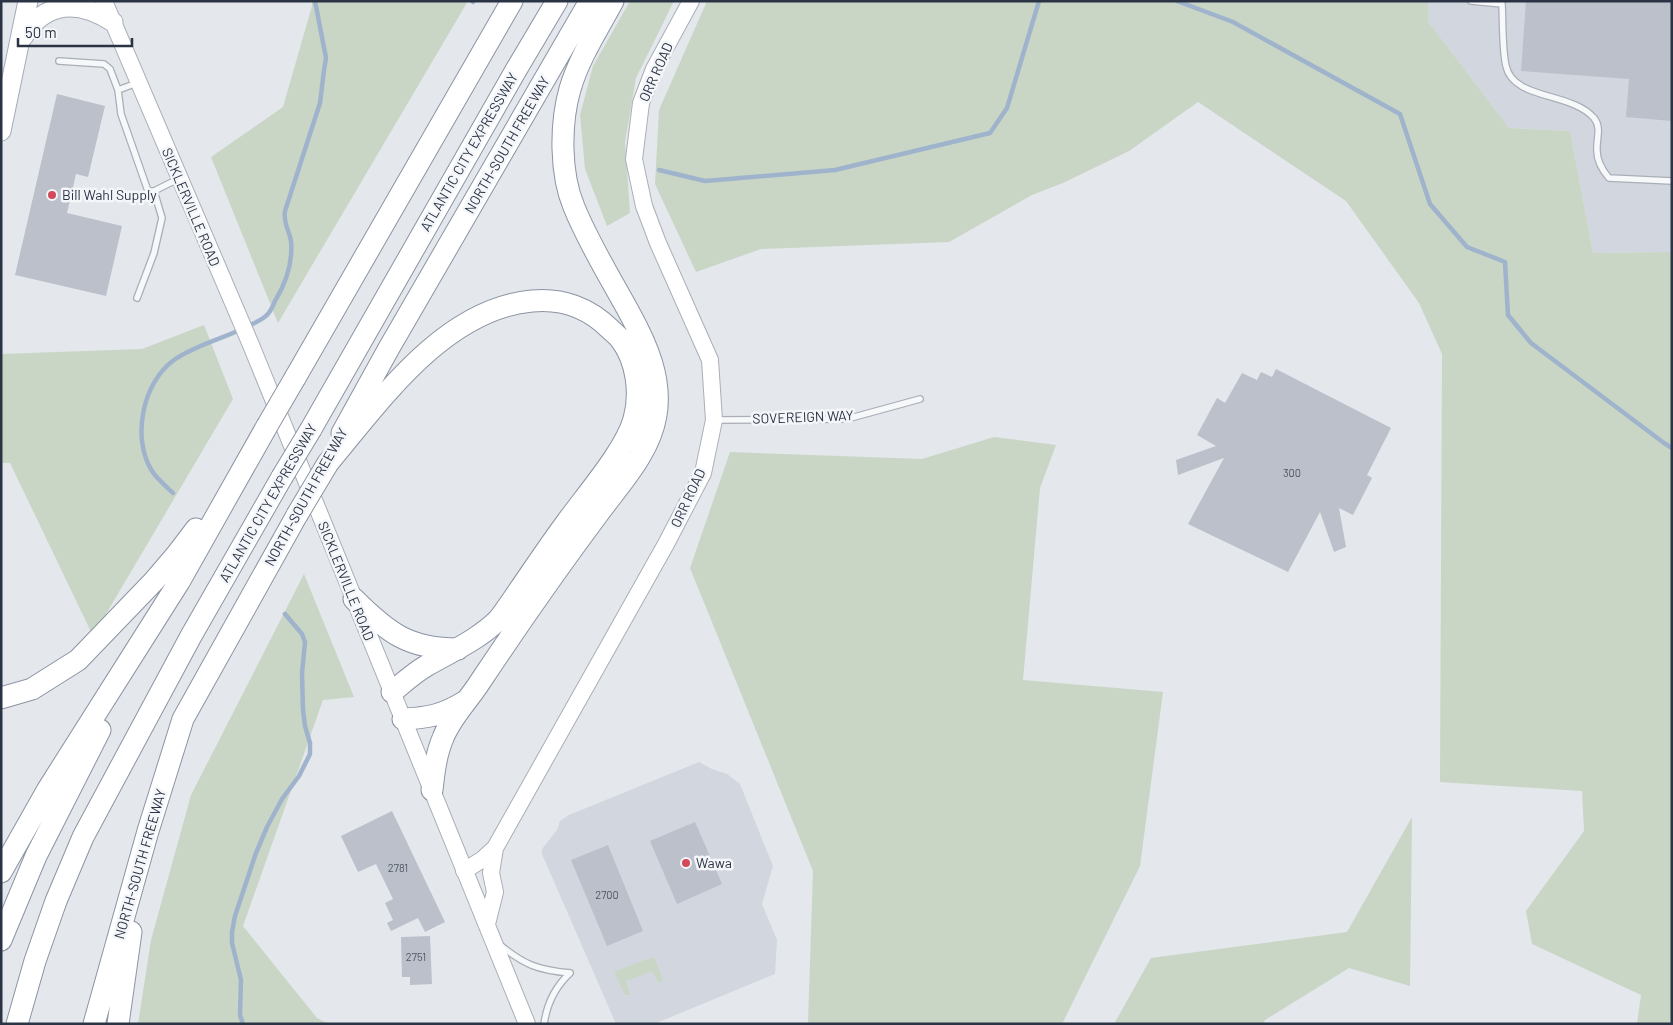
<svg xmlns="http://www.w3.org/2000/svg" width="1673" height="1025" viewBox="0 0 1673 1025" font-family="Barlow,sans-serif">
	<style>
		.built { fill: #d2d6de }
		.green { fill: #c9d6c5 }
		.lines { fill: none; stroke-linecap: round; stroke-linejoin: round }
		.stream { stroke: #9fb4cc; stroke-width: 4.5 }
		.building { fill: #bbc0ca }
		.lane-casing { stroke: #a9aeb7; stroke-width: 8 }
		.secondary-casing { stroke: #a9aeb7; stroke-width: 18 }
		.primary-casing { stroke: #a3abb8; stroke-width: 21 }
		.highway-casing { stroke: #8b94a3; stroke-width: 23 }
		.lane { stroke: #f7f8fa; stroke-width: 5.5 }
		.secondary { stroke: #fff; stroke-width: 16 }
		.primary { stroke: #fff; stroke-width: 19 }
		.highway { stroke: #fff; stroke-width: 21 }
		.highway-bridge-casing { stroke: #8b94a3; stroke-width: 23; stroke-linecap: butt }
		.highway-bridge { stroke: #fff; stroke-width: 21 }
		.poi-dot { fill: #d1495b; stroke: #f4f6f9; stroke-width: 2 }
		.labels { text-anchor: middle; stroke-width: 5; stroke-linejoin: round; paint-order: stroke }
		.number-label { font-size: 11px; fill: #4f5766 }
		.street-label { font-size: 14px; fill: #2b3445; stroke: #f4f6f9 }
		.poi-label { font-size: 14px; fill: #2b3445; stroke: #f4f6f9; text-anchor: start }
	</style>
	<rect width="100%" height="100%" fill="#e4e7ec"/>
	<path class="built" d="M1428,1H1672V252L1593,253L1570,131L1509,128L1428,21Z
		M699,762L712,769L727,774L740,784L773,866L762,904L777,940L775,974L654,1024H616L542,854V849L557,830L560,821L569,815Z"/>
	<path class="green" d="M312,1H468L278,323L211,157L283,107L312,6Z
		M630,1H674L636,78L625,142L630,213L607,226L585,169L580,115L593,66Z
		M707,1H1428V21L1509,128L1570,131L1593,253L1672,252V1024H1637L1641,995L1532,944L1526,911L1584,831L1582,791L1440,782L1442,354L1419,303L1346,201L1198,102L1129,151L1063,183L1032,195L949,242L761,249L696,272L655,184L659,110Z
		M204,325L233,399L93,636L10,463H1V354L142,349Z
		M994,437L1056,445L1040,488L1023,680L1163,692L1140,866L1062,1024H808L813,871L690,568L730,452L922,459Z
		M304,574L354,697L323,700L243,926L317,1018L329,1024H138L151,940L191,795Z
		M1412,817L1410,986L1349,968L1265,1020L1263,1024H1114L1151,958L1347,932Z
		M653,957L655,959L663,981L659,983L658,982L652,971L626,981L630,995H625L615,974L616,971Z"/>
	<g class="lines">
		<path class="stream" d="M472,1L473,2
			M1177,1L1233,22L1400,114L1430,204L1467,247L1505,262L1508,315L1531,343L1664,443L1672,448
			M659,170L705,181L835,170L990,133L1007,108L1039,1
			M247,327C254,323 262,320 267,315C271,311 273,306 275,301C286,283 293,263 291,241C289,230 283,223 285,211L320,103L324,70L326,58L315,1
			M173,493C166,486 157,479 152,471C131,438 143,382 174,360C194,346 218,340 240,330
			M243,1024L240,1015L241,980L232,943V932L235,916L256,853L267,827L282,799L299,776L310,754V743L305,726L303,710L302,673L305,642L302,634L285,614"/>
	</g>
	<path class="building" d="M1526,1H1672V121L1626,117L1629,79L1521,71Z
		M57,94L105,106L88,177L76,174L67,213L122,226L106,296L15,275Z
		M1276,369L1391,428L1367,475L1372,478L1353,515L1339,508L1346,547L1334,552L1320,512L1288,572L1188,524L1224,458L1178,475L1176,460L1216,446L1197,435L1217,398L1225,403L1242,373L1257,380L1261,372L1272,377Z
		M392,811L445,922L425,932L418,918L391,931L387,923L393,920L385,903L393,899L376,864L358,872L341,836Z
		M695,822L722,884L677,904L650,841Z
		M608,845L643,931L607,946L571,860Z
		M430,936L432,984L410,985V977H402L401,937Z"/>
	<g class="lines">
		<defs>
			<path id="lane" d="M1471,1L1502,4C1503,22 1502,49 1506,66C1513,100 1572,92 1594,118C1602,128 1596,139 1597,151C1597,162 1603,171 1609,178L1672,181
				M59,61L104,64L110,69L118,90
				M137,83L118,90L121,114L148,191H154L178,179
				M137,298L154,253L162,218L154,191
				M716,420L847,419L920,399
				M499,944C524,965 538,970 570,973
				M544,1024C547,1003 555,987 570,973"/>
			<path id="secondary" d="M104,1L251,345L527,1024
				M464,871L483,859L495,848L666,544L703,473L714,420L710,360L658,243L644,206L634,159L641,103L654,69L691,1
				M487,924L495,892L491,873L495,848"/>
			<path id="primary" d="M23,37C46,0 79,0 113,22
				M1,131L28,1"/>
			<path id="highway" d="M295,378L512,1
				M311,429L516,70L557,1
				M342,433L389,348L590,1
				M328,463C381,400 444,309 532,301C562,298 589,308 610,329C614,333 618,336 621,340C637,361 641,394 634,419C625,451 586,495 566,523C543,554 522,587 499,619C478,640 452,651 426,666C414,673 403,683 392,692
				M354,599C388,633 409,649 458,649
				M1,698L32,689L78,660L154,581L177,554L196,529
				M403,719C428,718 443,715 464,702
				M432,790C434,772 436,754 443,738C451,717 468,701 480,682C518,625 557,569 598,514C619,485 650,453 656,415C662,379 647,345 630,314C611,279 589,244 574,207C560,174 560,124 570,89C579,58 598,29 613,1
				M1,872L48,789L179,582L267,426
				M1,940L36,856L100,730
				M17,1024L35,961L56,901L83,837L191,636L282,477
				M94,1024L148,831L183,719L297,515
				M118,1024L131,932"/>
		</defs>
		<use href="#lane" class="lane-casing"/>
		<use href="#secondary" class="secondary-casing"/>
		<use href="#primary" class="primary-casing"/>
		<use href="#highway" class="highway-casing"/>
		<use href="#lane" class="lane"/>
		<use href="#secondary" class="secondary"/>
		<use href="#primary" class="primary"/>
		<use href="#highway" class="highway"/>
		<defs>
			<path id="highway-bridge" d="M267,426L295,378
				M282,477L311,429
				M297,515L328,463"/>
		</defs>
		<use href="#highway-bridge" class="highway-bridge-casing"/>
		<use href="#highway-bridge" class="highway-bridge"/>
	</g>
	<g class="poi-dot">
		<circle cx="52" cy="195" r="5"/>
		<circle cx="686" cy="863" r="5"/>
	</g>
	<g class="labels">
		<g class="number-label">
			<text x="1292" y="477">300</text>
			<text x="398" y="872">2781</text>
			<text x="607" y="899">2700</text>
			<text x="416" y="961">2751</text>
		</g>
		<g class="street-label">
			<text transform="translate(656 72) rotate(-66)" y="5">ORR ROAD</text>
			<text transform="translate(507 145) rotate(-60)" y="5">NORTH-SOUTH FREEWAY</text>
			<text transform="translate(469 152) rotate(-60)" y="5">ATLANTIC CITY EXPRESSWAY</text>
			<text transform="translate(191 207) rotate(67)" y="5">SICKLERVILLE ROAD</text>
			<text transform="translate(803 417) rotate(-2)" y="5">SOVEREIGN WAY</text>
			<text transform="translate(306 497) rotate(-61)" y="5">NORTH-SOUTH FREEWAY</text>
			<text transform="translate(688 498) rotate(-65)" y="5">ORR ROAD</text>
			<text transform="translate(268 503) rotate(-60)" y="5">ATLANTIC CITY EXPRESSWAY</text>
			<text transform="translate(346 581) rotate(68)" y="5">SICKLERVILLE ROAD</text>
			<text transform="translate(140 864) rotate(-74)" y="5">NORTH-SOUTH FREEWAY</text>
		</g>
		<g class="poi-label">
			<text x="62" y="200">Bill Wahl Supply</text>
			<text x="696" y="868">Wawa</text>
		</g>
	</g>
	<rect width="1673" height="1025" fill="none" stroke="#2b3445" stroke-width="5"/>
	<path d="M18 38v8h114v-8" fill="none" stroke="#2b3445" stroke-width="2.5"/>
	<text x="25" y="38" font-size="15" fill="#2b3445" stroke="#f4f6f9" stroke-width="4" paint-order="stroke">50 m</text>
</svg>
